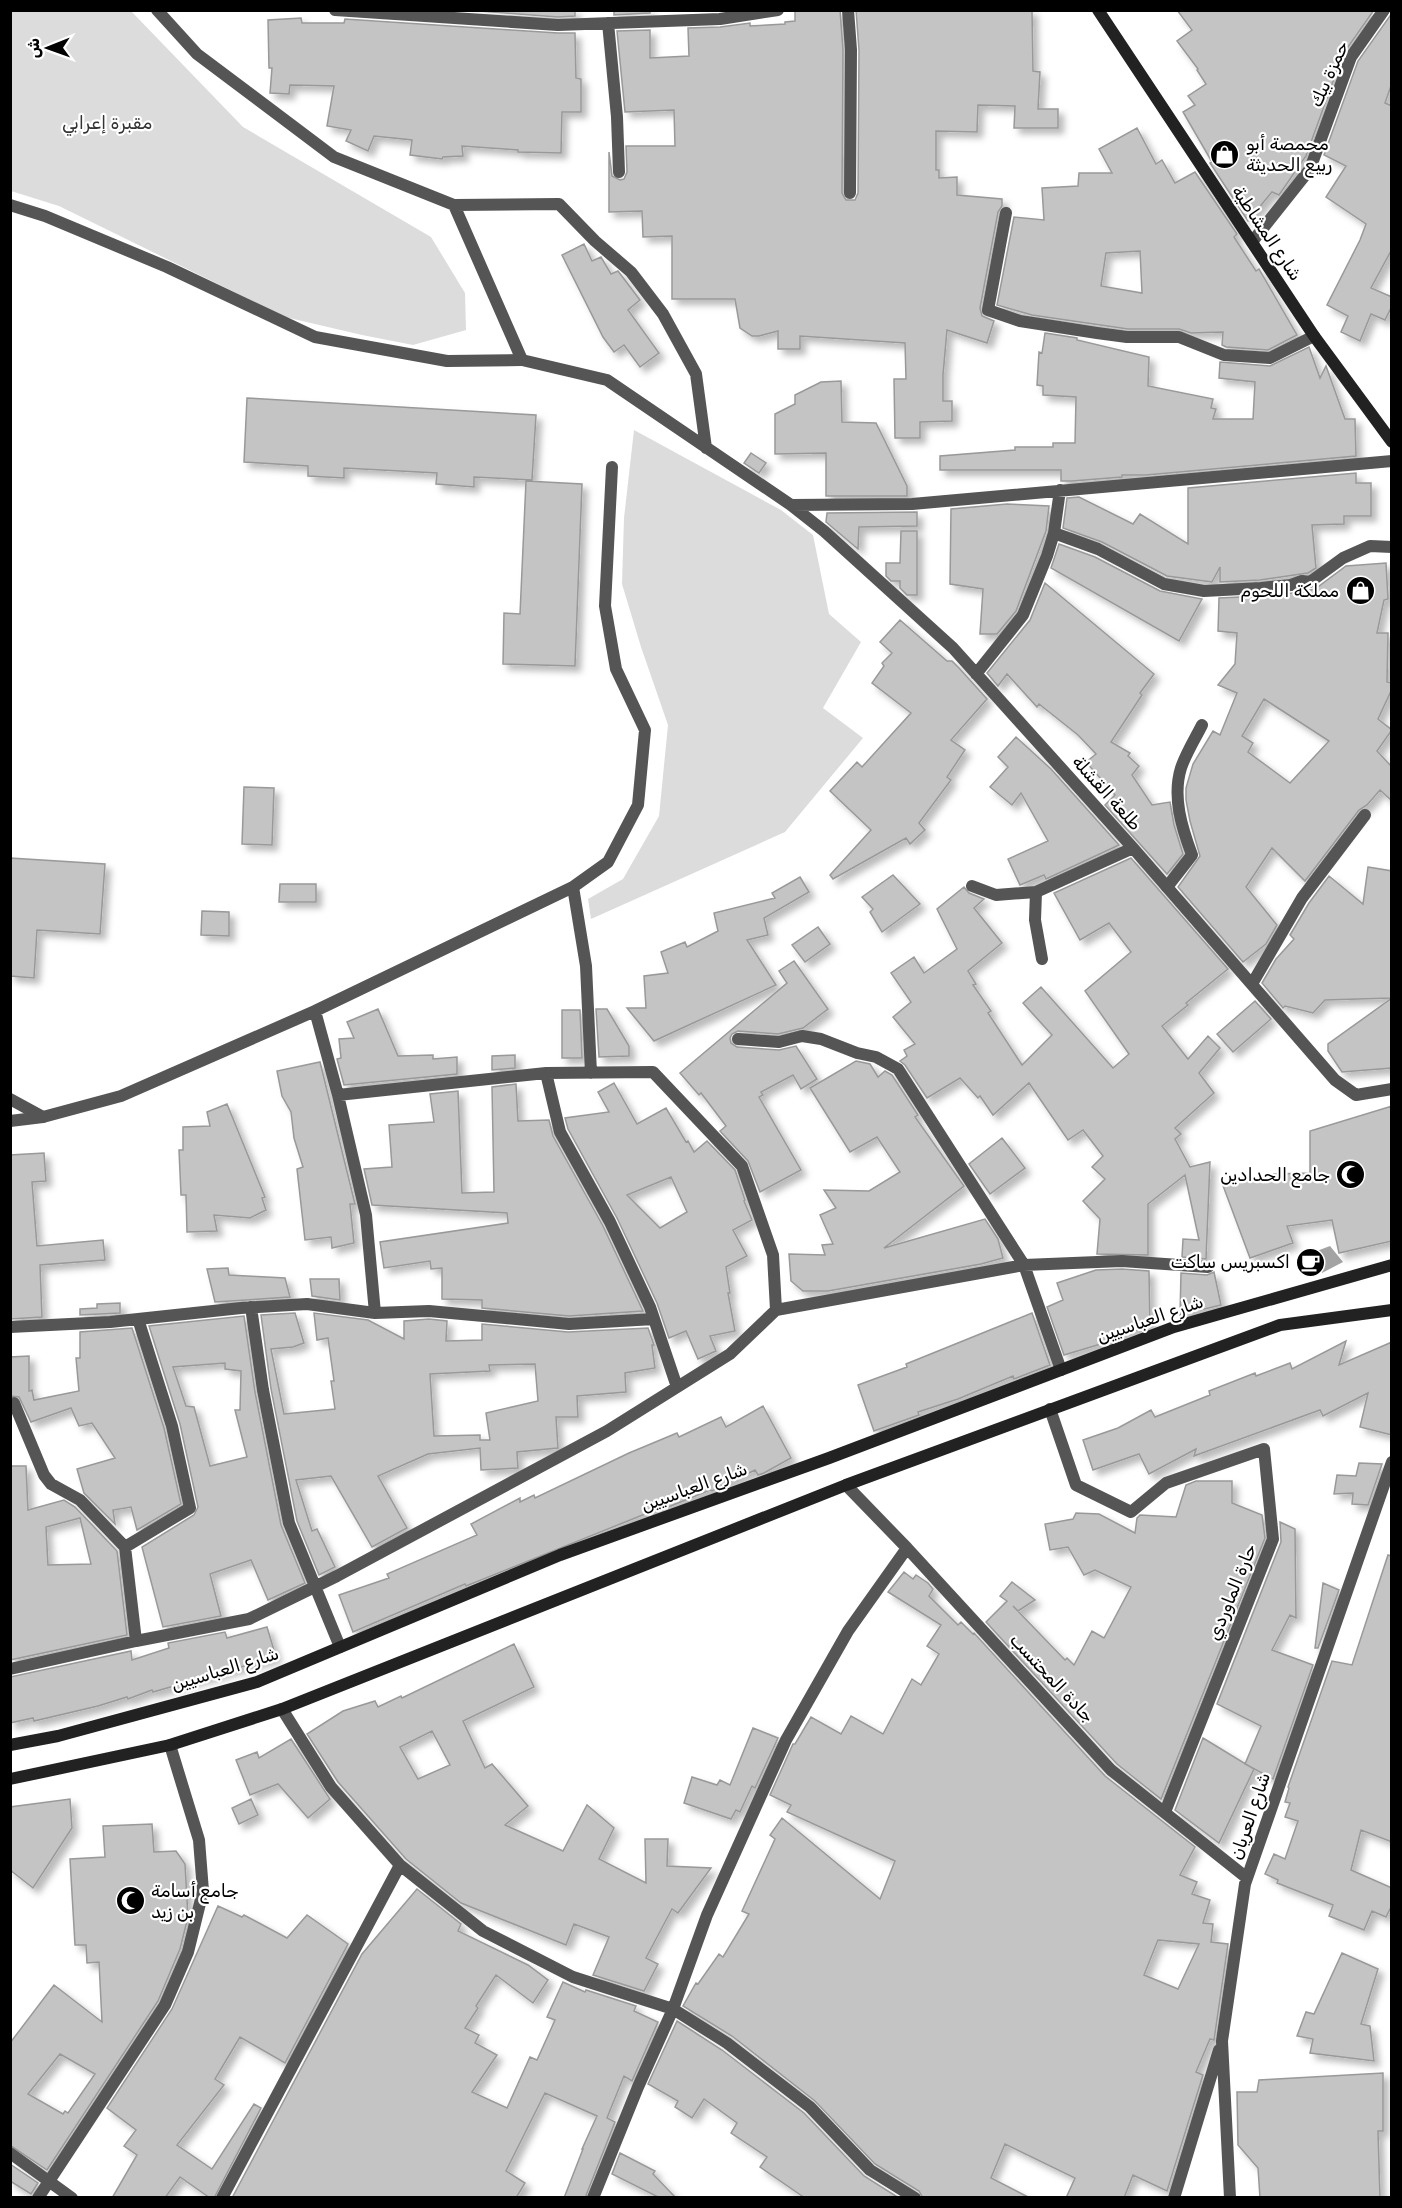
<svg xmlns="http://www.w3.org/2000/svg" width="1402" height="2208" viewBox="0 0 1402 2208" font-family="Rubik,'Noto Naskh Arabic',sans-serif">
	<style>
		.green { fill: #dcdcdc }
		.water { fill: #a3a3a3 }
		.building { fill: #c4c4c4; stroke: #999; stroke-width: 1.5; fill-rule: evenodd; filter: url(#shadow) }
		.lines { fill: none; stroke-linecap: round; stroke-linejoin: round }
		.service { stroke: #555; stroke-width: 12 }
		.pedestrian { stroke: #555; stroke-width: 12 }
		.minor { stroke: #555; stroke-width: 12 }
		.secondary { stroke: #222; stroke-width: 12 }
		.labels { text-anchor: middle; stroke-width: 4.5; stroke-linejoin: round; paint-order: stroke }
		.street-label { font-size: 18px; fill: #000; stroke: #fff }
		.park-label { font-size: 18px; fill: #333; stroke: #fff }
		.poi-label { font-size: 18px; fill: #000; stroke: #fff; text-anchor: end }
	</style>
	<defs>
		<filter id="shadow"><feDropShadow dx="5.5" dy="5.5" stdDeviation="3" flood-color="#0004"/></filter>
	</defs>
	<rect width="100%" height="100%" fill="#fff"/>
	<path class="green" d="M11,11H131L243,127L431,237L465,293L466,330L413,345L362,335L285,317L59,206L11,191Z
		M634,430L781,510L813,535L829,614L861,642L823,708L863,738L785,832L591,919L588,899L623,879L659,816L668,725L641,647L622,584L624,518Z"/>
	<path class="water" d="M1330,1246L1343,1262L1322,1273L1314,1252Z"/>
	<path class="building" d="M465,10H575V16L558,17Z
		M614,10H650V13L614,15Z
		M840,10L843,50L842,193L846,200H855L858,193L859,50L856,10H1032L1033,71L1040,72L1038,109H1058V128H1014L1015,106L978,105L977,132L936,131V170H939V178L957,177V195L1002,199V206L998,212L980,308L982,316L994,321L987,343L947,330L943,375V401H952V421L920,422V438H895L894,379H906L905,343L800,336V349H778V331L759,336H752L740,328L735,299H672V236L643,237L642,211L609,212V152L612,176L620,180L624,179L627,172L626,146H675L674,110L625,112L617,31L650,30V58L689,56L688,28L720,27L750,23V26L785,24V22L795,21V11Z
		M1177,10H1374L1343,54L1306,156L1279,195L1272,192L1248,221L1210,163L1212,162L1183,112L1195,105L1188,96L1206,84L1197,70L1198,69L1177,41L1192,30Z
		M1392,13V83L1385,103L1392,106V249L1371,288L1392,297V306L1385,320L1371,314L1360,341L1341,332L1348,316L1327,305L1360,240L1366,224L1326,197L1346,166L1324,155L1358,61Z
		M301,18L302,23H344L345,19L558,33H575L576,78L581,79V112H562L561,153L518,152V150L462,146L463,156L443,157L442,159L410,155L412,140L374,136L368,151L346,141L351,130L327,126L334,86L290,85L289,94L270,93L272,68H269L268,20Z
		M1137,128L1156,164L1162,160L1175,183L1195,172L1237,234L1234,237L1256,271L1259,269L1297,335L1268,350L1226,347L1222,345L1223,332L1191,333L1179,329H1128L1032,315L997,305L1014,217L1044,220L1042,188L1078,186L1079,173H1112L1099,149ZM1140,251L1142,293L1101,286L1106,253Z
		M584,244L592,261L601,257L611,274L618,271L640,300L628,310L659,353L640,367L624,345L614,352L603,337L562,255Z
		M1045,333L1077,338V340L1149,357L1148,386L1213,399L1211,408L1216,409L1213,419H1253L1255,382L1219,378L1220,362L1270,366L1309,347L1320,378L1326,366L1345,419H1355L1356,456L1146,475H1122V477L1072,481H1061V470H940V456L1015,450V447H1053V443H1075L1076,397L1043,395V386L1037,385L1039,352L1042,353Z
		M841,381L842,422L876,423L907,486V496H826V453L775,454V414L795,404V395L821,382Z
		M247,398L536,415L532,480L474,477V487L436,484L437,473L344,468V478L308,476V466L244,462Z
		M751,453L766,463L759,473L744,463Z
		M1356,473V483H1371V516H1344V524L1312,525L1316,568L1308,573L1260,580L1220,582V567L1212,582L1167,576L1102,542L1063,528L1067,498L1079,497L1133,524L1140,514L1188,544V488Z
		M526,481L582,484L575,666L503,664L504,613L520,614Z
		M1007,504L1049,506L1046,531L1016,611L997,634H980L983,589L950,584L951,509Z
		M917,512V526L859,527L858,549L826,522L827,513Z
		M901,531H917V595H907L900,588V581H891L886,576V563H900Z
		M1059,544L1095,557L1160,591L1202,599L1179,641L1051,568Z
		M1386,563L1388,599L1384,600L1377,633H1388L1387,682L1392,683V689L1378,719L1392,730L1377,751L1392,767V801L1380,790L1367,805L1359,810L1305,881L1272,848L1246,887L1277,925L1266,944L1243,962L1178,887L1200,856L1190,821L1186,800V788L1193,764L1213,731L1220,735L1237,693L1218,685L1235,664L1237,633L1218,631L1219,598L1262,596L1292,593L1303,589L1310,590L1315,589L1346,566ZM1264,699L1329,741L1290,783L1248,752L1253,743L1242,736Z
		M1045,583L1154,674L1140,693L1142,695L1111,742L1130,753L1128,756L1139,766L1132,775L1152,805L1170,802L1174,825L1183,854L1167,874L1105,805L1115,795L1086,762L1096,754L1078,735L1039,704L1037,707L1007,674L998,686L987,673L1030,620Z
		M900,620L947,661H952L959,668L987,699L951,740L965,750L947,777L951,780L919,823L925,830L910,844L906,838L833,879L830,875L871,830L830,791L857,762L862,767L911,713L872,683L884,666L882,663L892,653L880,642Z
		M1016,737L1051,769L1119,845L1046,879L1044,875L1020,885L1008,859L1048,841L1021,793L1012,805L990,787L1008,767L998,757Z
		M244,787L274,788L272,845L242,844Z
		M10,858L105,864L100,934L37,930L34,978L10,976Z
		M1131,858L1228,969L1186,1003L1188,1005L1162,1026L1188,1059L1208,1036L1220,1048L1199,1073L1214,1093L1175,1128L1181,1134L1175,1139L1190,1167L1210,1162L1206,1259L1182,1257L1183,1239L1199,1240L1185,1175L1148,1204V1255L1097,1254L1100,1219L1083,1201L1105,1179L1092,1167L1103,1156L1083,1130L1068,1140L1029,1083L993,1115L980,1096L978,1098L960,1078L927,1098L905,1065L900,1061L907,1056L904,1050L915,1044L893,1017L911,1002L891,973L914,957L924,973L957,949L937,909L964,887L969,893L984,899L974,908L1002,943L968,971L976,984L973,985L991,1011L988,1013L1022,1065L1052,1035L1023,1003L1041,987L1113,1068L1129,1054L1085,991L1131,952L1109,923L1080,940L1054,893Z
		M1368,867L1392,871V998L1325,1000L1313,1013L1285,1006L1283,1008L1262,983L1276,959L1294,939L1290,935L1309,903L1329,876L1363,904Z
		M893,875L920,904L882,932L870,912L873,909L862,897Z
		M800,877L809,892L764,918L768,935L747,940L776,985L654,1041L627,1008H646L644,976L668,973L661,952L685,942L687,947L718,931L714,913L775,898L772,893Z
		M280,884H316V902H279Z
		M202,911L229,912V936L201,935Z
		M818,927L830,944L805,962L792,945Z
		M794,961L828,1009L803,1028L778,1034L738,1031L732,1034L730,1038L731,1043L737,1047L779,1050L796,1046L817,1079L801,1089L793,1075L761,1092L763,1095L759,1097L801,1170L760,1192L748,1161L720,1131L726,1126L701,1093L699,1095L680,1073L787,983L779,971Z
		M1392,998V1068L1342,1072L1328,1051V1044Z
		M1255,1001L1271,1019L1233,1052L1217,1034Z
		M378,1009L398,1056L433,1055V1059L457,1057V1074L344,1085L337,1059L341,1058L339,1039L354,1038L347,1022Z
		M596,1009H607L629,1046V1056L599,1057Z
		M562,1010H580L582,1058H562Z
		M515,1055V1068L492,1070V1056Z
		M856,1061L870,1064L878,1077L885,1071L892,1075L918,1115L915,1117L964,1186L884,1248L985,1219L998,1239L1003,1258L981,1264L828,1291H803L791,1281L789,1254L825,1255L822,1245L833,1244L820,1215L836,1208L824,1190L869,1191L900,1172L877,1137L850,1152L810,1088Z
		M320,1062L355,1204H350L354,1243L332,1248L331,1237L305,1240L297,1169L303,1167L294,1138L291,1112L282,1096L277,1071Z
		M614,1083L637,1124L666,1108L686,1142L688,1141L694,1152L707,1141L735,1170L745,1200L744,1201L752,1220L733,1230L747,1256L726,1267L730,1293H728L735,1331L710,1336L716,1351L698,1359L686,1331L669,1338L657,1303L617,1218L568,1129L565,1118L609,1112L598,1092ZM671,1177L687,1212L660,1228L627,1195Z
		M516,1084L518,1121L549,1120L553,1136L603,1226L643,1311L569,1316L482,1308V1300L442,1299V1268L431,1269L430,1261L384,1268L380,1242L508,1223L507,1213L372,1205L364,1169L392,1167L389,1125L434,1122L430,1094L458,1091L462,1193L494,1192L492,1087Z
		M227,1104L265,1197L262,1198L266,1210L250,1218L214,1215L217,1231L187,1232L186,1195H181L179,1150H183V1127L210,1126L207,1112Z
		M1392,1106V1241L1339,1253L1332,1220L1287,1226L1293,1243L1250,1258L1222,1183L1274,1178V1174L1310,1173V1131Z
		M1002,1138L1025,1168L990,1194L969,1164Z
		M44,1153L46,1181L32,1182L37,1246L103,1240L105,1260L40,1265L42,1317L10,1319V1155Z
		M228,1268L229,1275L285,1278L290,1297L215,1302L207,1269Z
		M1122,1269L1149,1271L1150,1327L1120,1334L1121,1338L1064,1355L1047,1307L1063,1300L1057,1283L1096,1270Z
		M1214,1272L1221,1305L1180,1315L1181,1273L1207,1275Z
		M310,1279H339L340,1300L312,1296Z
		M120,1303V1313L80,1315V1309L97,1308V1304Z
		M295,1313L304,1343L293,1347L271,1349L284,1414L335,1409L331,1381H334L328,1338L317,1340L314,1313L368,1320L404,1339V1321L429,1319L447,1321L446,1341L482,1340V1324L568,1332L648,1328L654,1345H652L655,1368L625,1373L626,1392L577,1396L578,1417H556L558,1448L517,1452L518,1468L481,1470L480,1448L428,1454L378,1476L407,1528L372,1547L331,1476L296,1480L312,1531L317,1529L335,1567L319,1575L297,1521L271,1389L261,1315ZM535,1364L538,1401L486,1413L490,1440H480V1435L434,1436L430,1374L490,1371L489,1365Z
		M1032,1313L1050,1365L1014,1379L1013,1376L958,1399L918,1412L919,1415L874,1431L858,1385L907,1367L906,1364Z
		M244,1316L255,1392L281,1525L305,1583L268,1600L251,1560L210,1574L221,1616L163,1627L142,1547L194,1515L198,1507L180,1424L149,1326ZM225,1363V1369L241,1371L240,1410H235L247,1457L210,1466L194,1407L186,1406L173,1367Z
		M132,1328L164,1428L181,1504L137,1530L131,1507L113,1510L115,1524L84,1493L77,1469L115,1458L92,1423L79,1426L71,1408L31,1422L19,1397L10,1396V1357L29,1356V1391L32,1390L34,1400L79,1391L76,1358H80V1332Z
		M1346,1341L1339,1365L1392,1342V1435L1360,1427L1368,1393L1323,1416L1320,1410L1194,1456L1196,1449L1149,1474L1139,1454L1093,1470L1083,1440L1118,1428L1151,1410L1155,1417L1210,1395L1209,1391L1255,1373L1256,1376L1290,1363L1292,1369Z
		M763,1406L791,1458L764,1473L758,1475L755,1470L712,1491L710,1490L666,1508L665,1506L466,1586L465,1584L353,1632L339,1595L389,1578L387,1574L477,1535L471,1524L520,1498V1502L534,1495L535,1498L629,1453L677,1433L679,1437L721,1417L726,1427Z
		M1359,1463L1382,1464L1368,1505L1352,1504L1353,1493L1334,1494L1337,1475L1356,1476Z
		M10,1466H26L28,1510L64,1500L75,1507L117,1551L127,1635L10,1660ZM80,1518L91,1564L48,1565L46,1527Z
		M1196,1481H1232V1503L1262,1515L1265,1538L1161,1799L1117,1764L986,1622L1007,1601L1000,1596L1012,1582L1035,1600L1018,1611L1013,1606L1065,1660L1067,1658L1074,1665L1092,1631L1104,1638L1131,1587L1095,1570L1084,1575L1068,1547L1050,1550L1045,1524L1073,1519L1076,1513L1099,1514L1135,1533L1137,1518L1140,1515L1176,1517L1186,1485Z
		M1280,1522L1295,1529L1296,1618L1290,1615L1272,1650L1313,1665L1273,1779L1245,1764L1261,1726L1217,1704L1281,1542Z
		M1388,1555L1392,1556V1842L1361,1830L1351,1870L1392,1888V1905L1386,1917L1372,1911L1364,1930L1329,1916L1333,1905L1277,1883L1278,1880L1265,1874L1274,1854L1285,1859L1298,1821L1285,1817L1290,1803L1285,1802L1289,1788L1288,1787L1332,1661L1352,1665Z
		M904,1572L913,1579L916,1575L928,1583L933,1589L929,1596L958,1625L961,1622L973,1634L974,1633L1105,1776L1195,1847L1180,1875L1197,1882L1192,1894L1210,1900L1203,1923L1213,1924L1211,1942L1228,1944L1214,2040L1210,2039L1196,2072L1203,2075L1167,2191L1133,2175L1124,2198H1066L1075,2178L1005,2144L991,2178L1030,2198H923L919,2191L875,2164L815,2101L732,2036L683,2006L696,1983L698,1984L719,1954L723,1957L749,1914L742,1911L775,1839L770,1835L782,1818L880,1899L895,1861L787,1812L791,1805L770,1795L793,1744H795L811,1717L841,1734L851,1716L883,1734L912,1679L921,1685L939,1654L927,1646L941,1625L888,1592ZM1158,1940L1199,1944L1178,1989L1144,1975Z
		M1323,1583L1339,1590L1318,1648H1315Z
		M267,1627L276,1657L153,1692L152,1690L128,1699L127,1697L98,1706L34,1721L33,1718L10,1723V1677L131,1651L132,1660L169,1648L168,1643L225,1632L227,1638Z
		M514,1644L534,1687L463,1721L485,1768L492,1764L528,1806L505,1825L563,1851L587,1805L614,1828L599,1859L646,1883L645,1839H668L667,1866L711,1868L678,1913L672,1909L646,1958L658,1964L644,1991L593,1975L609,1937L574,1924L566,1945L461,1903L406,1859L338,1782L307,1734L343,1711L375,1701L378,1707L401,1696L402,1698ZM432,1731L450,1765L418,1779L400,1747Z
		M753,1728L778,1738L755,1788L752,1786L740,1812L736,1810L731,1819L684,1803L692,1777L717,1785L720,1780L730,1785Z
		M1203,1738L1254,1769L1219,1843L1175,1810Z
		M291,1739L330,1799L308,1818L278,1784L250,1795L236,1760L257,1752L259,1758Z
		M70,1799L72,1828L33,1888L10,1870V1807Z
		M251,1799L258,1815L239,1824L232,1808Z
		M152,1824L154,1852L176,1851L185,1864L188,1917L180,1949L158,2001L47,2170L10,2145V2043L54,1985L102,2022L99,1962L87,1963L86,1945H75L70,1859L105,1857L103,1826ZM60,2054L95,2074L68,2113L65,2111L63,2114L28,2094Z
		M417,1889L461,1924L458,1931L528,1965L548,1980L533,2003L496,1975L476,2006L478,2008L465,2028L479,2035L475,2043L497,2055L472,2092L507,2108L530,2057L537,2060L555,2020L547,2017L563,1982L585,1992L586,1990L636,2006L634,2011L658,2022L632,2081L624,2076L607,2118L615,2122L585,2198H564L583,2149H582L597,2116L545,2093L506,2171L525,2183L516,2198H232L362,1954Z
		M218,1906L242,1917L244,1915L287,1938L307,1915L348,1944L285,2063L240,2037L215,2079L224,2085L177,2145L212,2169L254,2104L261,2108L214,2198H210L180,2177L165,2198H112L137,2155L124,2146L136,2130L107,2108L172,2009Z
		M1342,1953L1378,1969L1361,2024L1370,2026L1374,2061L1310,2053L1313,2039L1297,2036L1306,2012L1314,2014Z
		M677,2021L722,2050L804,2113L864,2176L899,2198H805L760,2167L767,2157L731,2133L737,2123L704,2099L692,2118L675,2107L678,2101L648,2084Z
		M1383,2073V2131H1378L1380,2198H1260L1258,2168L1238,2145L1237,2092H1257L1259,2080Z
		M620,2153L655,2171L653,2174L676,2198H660L612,2174Z
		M10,2164L38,2183L31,2194L10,2181Z"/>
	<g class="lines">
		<path class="service" d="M10,205L45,216L167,267L315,337L447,361L522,360
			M10,1099L43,1117"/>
		<path class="pedestrian" d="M1167,887L1192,855C1182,828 1172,797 1181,768C1186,753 1195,739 1202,725"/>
		<path class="minor" d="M157,10L197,54L334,157L454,205L522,360L607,380L791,505L912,504L1392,461
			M335,10L558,25L720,19L778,10
			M848,10L851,50L850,193
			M608,23L617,117L619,172
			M454,205L559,204L595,241L631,272L663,314L696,374L706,448
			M1006,213L988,310L1020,321L1097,333L1127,337H1179L1224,355L1270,358L1314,336
			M1252,242L1310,169L1351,57L1384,10
			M791,505L824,531L953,648L1133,848L1335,1080L1356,1095L1392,1089
			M1054,533L1098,549L1164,584L1204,591L1261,588L1291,585L1302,581L1310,582L1343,558L1370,546L1392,547
			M976,674L1023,615L1047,556L1054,533L1060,490
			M972,886L996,895L1036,892
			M573,887L586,966L591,1073
			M1042,959L1035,920L1036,892L1133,848
			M1252,984L1302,898L1365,815
			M315,1011L338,1095L366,1215L375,1313
			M738,1039L779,1042L802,1036L821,1039L857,1053L876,1057L898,1069L1024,1265L1061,1370
			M546,1073L560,1132L610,1222L650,1307L677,1387
			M10,1121L43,1117L121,1096L315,1011L573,887L608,862L638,805L645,730L616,669L605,606L612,467
			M251,1307L263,1390L289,1523L340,1647
			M776,1310L1024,1265L1122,1261L1208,1267
			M10,1327L110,1322L241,1308L307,1304L375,1313L429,1311L569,1324L654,1319
			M14,1403L44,1475L51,1484L80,1500L125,1547L136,1641
			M1050,1409L1076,1485L1131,1512L1166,1483L1264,1449L1273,1539L1165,1812
			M846,1485L907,1548L1111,1770L1247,1878
			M125,1547L190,1508L172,1426L138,1319
			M10,1669L136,1641L249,1619L337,1576L607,1431L730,1354L776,1310L773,1255L742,1166L653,1072L546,1073L338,1095
			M282,1709L331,1787L400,1865L483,1931L573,1977L673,2009L727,2043L810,2107L870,2170L915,2198
			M10,2153L72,2198
			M38,2198L165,2005L188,1952L203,1891L199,1840L170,1745
			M222,2198L400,1865
			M593,2198L638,2087L673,2009L707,1915L786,1740L848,1631L907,1548
			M1174,2198L1219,2050
			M1230,2198L1222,2041L1245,1884L1392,1462"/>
		<path class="secondary" d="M1098,10L1314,336L1392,442
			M10,1745L58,1736L257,1682L560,1555L829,1458L1174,1327L1392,1265
			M10,1779L170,1745L282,1709L846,1485L1280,1325L1392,1310"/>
	</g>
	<defs>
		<symbol id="shop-disc" viewBox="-11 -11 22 22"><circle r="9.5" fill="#000" stroke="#fff"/><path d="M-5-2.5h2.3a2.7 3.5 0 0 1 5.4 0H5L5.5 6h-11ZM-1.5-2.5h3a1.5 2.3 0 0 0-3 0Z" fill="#fff"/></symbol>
		<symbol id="mosque-disc" viewBox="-11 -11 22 22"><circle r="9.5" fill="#000" stroke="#fff"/><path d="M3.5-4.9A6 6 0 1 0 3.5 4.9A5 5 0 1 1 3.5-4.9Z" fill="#fff"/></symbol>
		<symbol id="cafe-disc" viewBox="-11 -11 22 22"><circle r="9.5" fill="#000" stroke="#fff"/><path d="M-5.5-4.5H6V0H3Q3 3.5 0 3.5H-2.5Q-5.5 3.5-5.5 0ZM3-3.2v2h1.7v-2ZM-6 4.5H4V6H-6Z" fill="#fff"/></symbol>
	</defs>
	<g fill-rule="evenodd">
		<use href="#shop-disc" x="1208" y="138" width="33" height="33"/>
		<use href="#shop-disc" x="1344" y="574" width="33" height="33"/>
		<use href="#mosque-disc" x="1334" y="1158" width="33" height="33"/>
		<use href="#cafe-disc" x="1294" y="1246" width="33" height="33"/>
		<use href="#mosque-disc" x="114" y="1884" width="33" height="33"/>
	</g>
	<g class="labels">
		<g class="street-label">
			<text transform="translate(1329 74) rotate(-66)" y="6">حمزة بيك</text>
			<text transform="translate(1267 233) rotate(56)" y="6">شارع المشاطية</text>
			<text transform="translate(1107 793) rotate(48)" y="6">طلعة القشلة</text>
			<text transform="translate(1150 1319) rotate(-19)" y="6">شارع العباسيين</text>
			<text transform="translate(694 1487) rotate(-20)" y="6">شارع العباسيين</text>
			<text transform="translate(1232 1592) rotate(-68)" y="6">حارة الماوردي</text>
			<text transform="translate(225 1669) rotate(-17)" y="6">شارع العباسيين</text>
			<text transform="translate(1052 1678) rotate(47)" y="6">جادة المحتسب</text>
			<text transform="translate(1250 1816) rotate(-71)" y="6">شارع العريان</text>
		</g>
		<g class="park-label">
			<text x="107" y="129">مقبرة إعرابي</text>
		</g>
		<g class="poi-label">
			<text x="1246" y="150" text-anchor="start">محمصة أبو<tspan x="1246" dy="21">ربيع الحديثة</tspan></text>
			<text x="1339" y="597">مملكة اللحوم</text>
			<text x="1330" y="1181">جامع الحدادين</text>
			<text x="1290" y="1268">اكسبريس ساكت</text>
			<text x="151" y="1897" text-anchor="start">جامع أسامة<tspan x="151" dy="21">بن زيد</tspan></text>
		</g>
	</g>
	<rect width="1402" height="2208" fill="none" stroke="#000000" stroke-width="24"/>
	<g transform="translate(48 48) rotate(269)" stroke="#ffffff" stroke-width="4.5" paint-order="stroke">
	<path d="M0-4.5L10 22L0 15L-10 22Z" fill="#000000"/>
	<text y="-9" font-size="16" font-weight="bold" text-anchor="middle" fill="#000000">ش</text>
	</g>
</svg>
